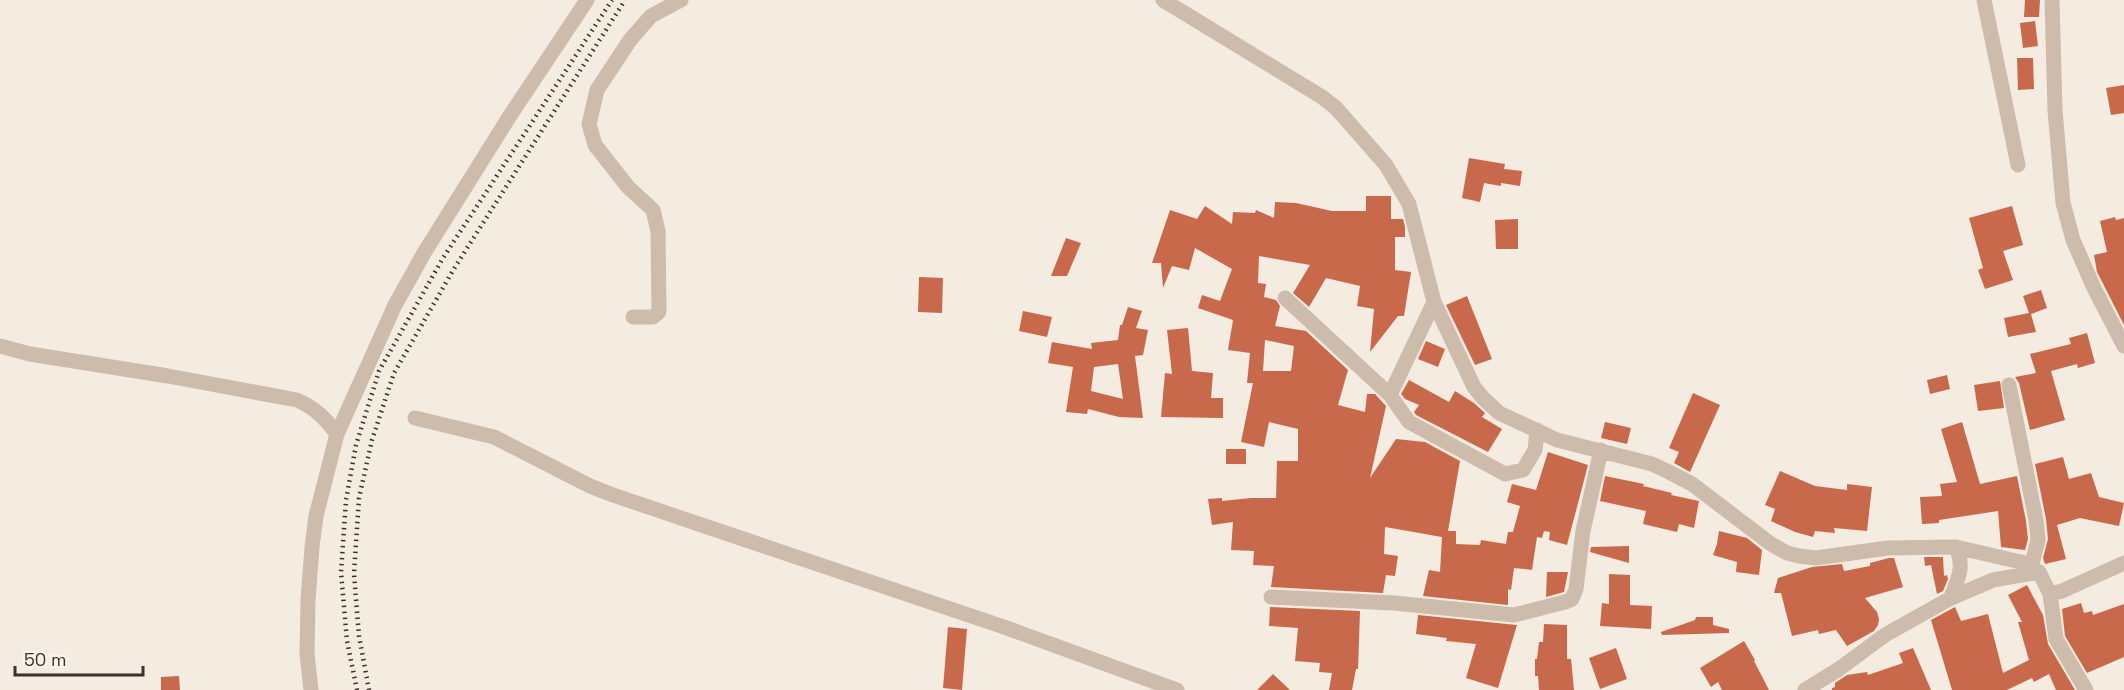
<svg xmlns="http://www.w3.org/2000/svg" width="2124" height="690" viewBox="0 0 2124 690" font-family="'Space Grotesk',sans-serif">
	<style>
		.building { fill: #c8694b; fill-rule: evenodd }
		.lines { fill: none; stroke-linecap: round; stroke-linejoin: round }
		.street { stroke: #cdbbac; stroke-width: 15 }
		.rail { stroke: #3b302b; stroke-width: 4.5; stroke-dasharray: 1.5 4.5; stroke-linecap: butt }
	</style>
	<rect width="100%" height="100%" fill="#f4ebe1"/>
	<path class="building" d="M2025,0H2040L2039,17H2024Z
		M2035,21L2038,46L2023,48L2020,23Z
		M2017,58H2033L2034,89L2018,90Z
		M2124,85V113L2111,115L2106,88Z
		M1469,158L1505,164L1504,169L1522,171L1520,186L1501,183V186L1484,183L1480,202L1462,198Z
		M1366,196H1391V219H1403L1405,227V237H1395V270L1411,272L1404,316H1398L1370,352L1374,309L1357,306L1360,286L1326,278L1309,307L1293,293L1310,265L1259,256L1258,283L1266,284L1264,297L1276,300L1280,306L1275,326L1306,331L1348,370L1338,405L1365,412L1367,394H1375L1386,406L1370,478L1396,439L1425,442L1460,461L1448,531H1456V544L1480,545L1481,540L1506,544L1508,532H1513L1520,506L1507,502L1512,484L1536,490L1548,452L1588,465L1567,545L1549,540L1550,532L1544,531L1542,538L1537,537L1532,570L1514,568L1511,590L1508,589V605L1423,596L1429,570L1440,572L1442,537L1385,527L1384,554L1398,556L1395,576L1386,575L1383,593L1271,587L1274,566L1253,565L1254,551L1231,550L1233,522L1212,525L1208,499L1222,498V501L1251,498H1276L1277,461H1298V429L1269,422L1264,447L1241,442L1253,383H1247L1250,353L1228,350L1233,320L1198,308L1202,295L1220,301L1232,269L1195,248L1189,270L1172,266L1163,288L1161,263H1152L1170,210L1197,219L1205,206L1232,224L1233,212L1255,213L1256,210L1274,218L1275,202L1296,203L1332,211H1366ZM1265,340L1294,346L1291,371H1263Z
		M2012,206L2023,245L2003,251L2013,280L1985,289L1978,270L1983,268L1969,218Z
		M2115,217L2116,220L2124,218V325L2097,272L2094,255L2107,252L2100,221Z
		M1518,219V249H1496L1495,220Z
		M1066,238L1081,243L1067,276H1051Z
		M919,277L943,278L942,313L918,312Z
		M2041,290L2047,308L2031,314L2036,332L2008,337L2004,318L2029,313L2023,296Z
		M1467,296L1492,359L1475,365L1446,305Z
		M1128,307L1142,311L1136,328L1148,330L1143,355L1135,356L1143,418L1119,417L1088,409L1087,414L1066,412L1073,367L1048,363L1052,342L1092,349L1091,343L1118,340L1120,325H1122ZM1118,364L1123,399L1091,391L1094,367Z
		M1023,311L1052,317L1047,337L1019,331Z
		M1188,328L1192,371L1213,373L1211,398H1223V418L1161,417L1165,373L1172,374L1167,330Z
		M2087,333L2095,363L2078,368L2077,364L2051,371L2065,420L2030,430L2019,383L2015,377L2036,373L2030,354L2071,344L2069,338Z
		M1426,341L1445,349L1438,367L1418,359Z
		M1947,375L1950,389L1930,394L1927,380Z
		M1409,380L1449,402L1455,391L1474,403L1485,413L1482,417L1502,429L1488,452L1416,415L1414,412L1419,405L1405,399L1401,394Z
		M2000,381L2004,408L1978,411L1974,385Z
		M1693,393L1720,405L1690,472L1674,463L1679,452L1669,448Z
		M1605,422L1631,428L1627,444L1601,438Z
		M1962,422L1980,484L2017,476L2026,521L2028,539L2025,550L2001,547L1998,511L1939,520V523L1922,524L1920,497L1942,496L1940,484L1957,482L1941,429Z
		M1226,449H1246V464H1226Z
		M2063,457L2069,479L2091,473L2099,497L2124,503L2119,526L2080,518L2057,525L2066,559L2045,564L2043,558L2048,539L2046,519L2035,464Z
		M1780,471L1815,486L1847,490V484L1872,487L1867,531L1834,528L1835,533L1815,531L1813,537L1795,532L1771,521L1775,509L1765,505Z
		M1605,476L1644,484L1643,486L1672,493L1671,495L1699,501L1694,528L1679,524L1677,532L1643,524L1646,511L1600,501Z
		M1719,531L1747,538L1762,550L1759,575L1736,572L1737,562L1713,555L1717,544Z
		M1629,546V563L1590,552L1591,547Z
		M1924,557H1943L1944,576L1947,575L1948,579L1943,591L1937,594L1931,565L1925,566Z
		M1889,558H1894L1903,587L1865,598L1877,612L1879,619L1878,625L1874,631L1847,646L1836,630L1819,634L1818,630L1792,636L1781,593H1774L1778,578L1812,567L1842,564L1844,571L1870,566V563Z
		M1547,572H1568L1564,592L1546,597Z
		M1609,574L1630,575V605L1652,606L1651,629L1600,626L1602,603L1609,604Z
		M2027,585L2043,615L2048,644L2075,690H2056L2049,674L2034,682L2032,678L2007,690H1952L1931,620L1955,607L1961,621L1988,614L2003,673L2029,660L2018,622H2022L2008,595Z
		M2081,603L2084,613L2092,611L2093,615L2124,604V657L2087,673L2065,636L2062,609Z
		M1270,607L1360,611L1358,669H1356L1352,690H1329L1332,673L1319,672L1320,663L1295,661L1298,628L1269,626Z
		M1418,615L1517,625L1498,688L1466,678L1476,644L1446,641L1447,638L1416,634Z
		M1696,617H1713V625L1729,629V633L1662,635L1661,632L1695,620Z
		M1544,624L1567,625V659H1571L1574,690H1539L1538,676H1535V659H1537L1539,642H1543Z
		M948,627L967,629L962,690L943,688Z
		M1744,641L1755,660L1754,661L1769,690H1722L1718,682L1711,687L1700,668Z
		M1616,648L1627,679L1600,689L1589,658Z
		M1913,648L1931,690H1832V688L1835,687V683L1847,675L1867,672L1868,675L1903,663L1899,653Z
		M1273,674L1290,690H1257Z
		M179,676L180,690H161V677Z"/>
	<g class="lines">
		<path class="street" d="M1163,0L1322,97L1336,108L1386,165L1409,204L1434,302L1474,387L1482,397L1499,413L1557,440L1652,464L1669,472L1692,484L1771,544L1787,553L1799,556L1816,558L1888,548L1956,547L2025,563L2039,572L2050,594L2062,591L2124,563
			M1984,0L2018,165
			M2052,0L2055,110L2063,203L2073,240L2094,288L2124,346
			M1285,298L1390,395L1409,422L1505,474L1523,470L1535,450L1537,430
			M633,317H653L659,312L658,231L653,210L628,187L595,145L589,124L597,90L630,40L651,16L681,0
			M0,346L30,354L168,376L297,400C315,408 325,418 337,434
			M2009,385L2036,520L2038,540L2031,567
			M1390,395L1434,302
			M415,418L494,437L590,486L613,495L1004,627L1177,690
			M2050,594L2056,639L2086,690
			M1271,597L1394,603L1514,615L1565,602L1572,599L1576,589L1583,531L1601,450
			M1951,598C1958,577 1965,569 1956,547
			M311,690L307,654L308,600L312,547L316,516L337,434L395,305L424,253L511,114L587,0
			M1805,690L1839,669L1885,635L1951,598L1993,580L2039,572"/>
		<path class="rail" d="M357,690L347,641L341,572L346,500L356,445L379,371L443,258L612,0
			M369,690L359,636L354,574L359,498L372,440L394,373L455,267L625,0"/>
	</g>
	<path d="M15 666v9h128v-9" fill="none" stroke="#3b302b" stroke-width="3"/>
	<text x="24" y="666" font-size="18" fill="#3b302b" stroke="#fbf5ee" stroke-width="4.5" paint-order="stroke">50 m</text>
</svg>
